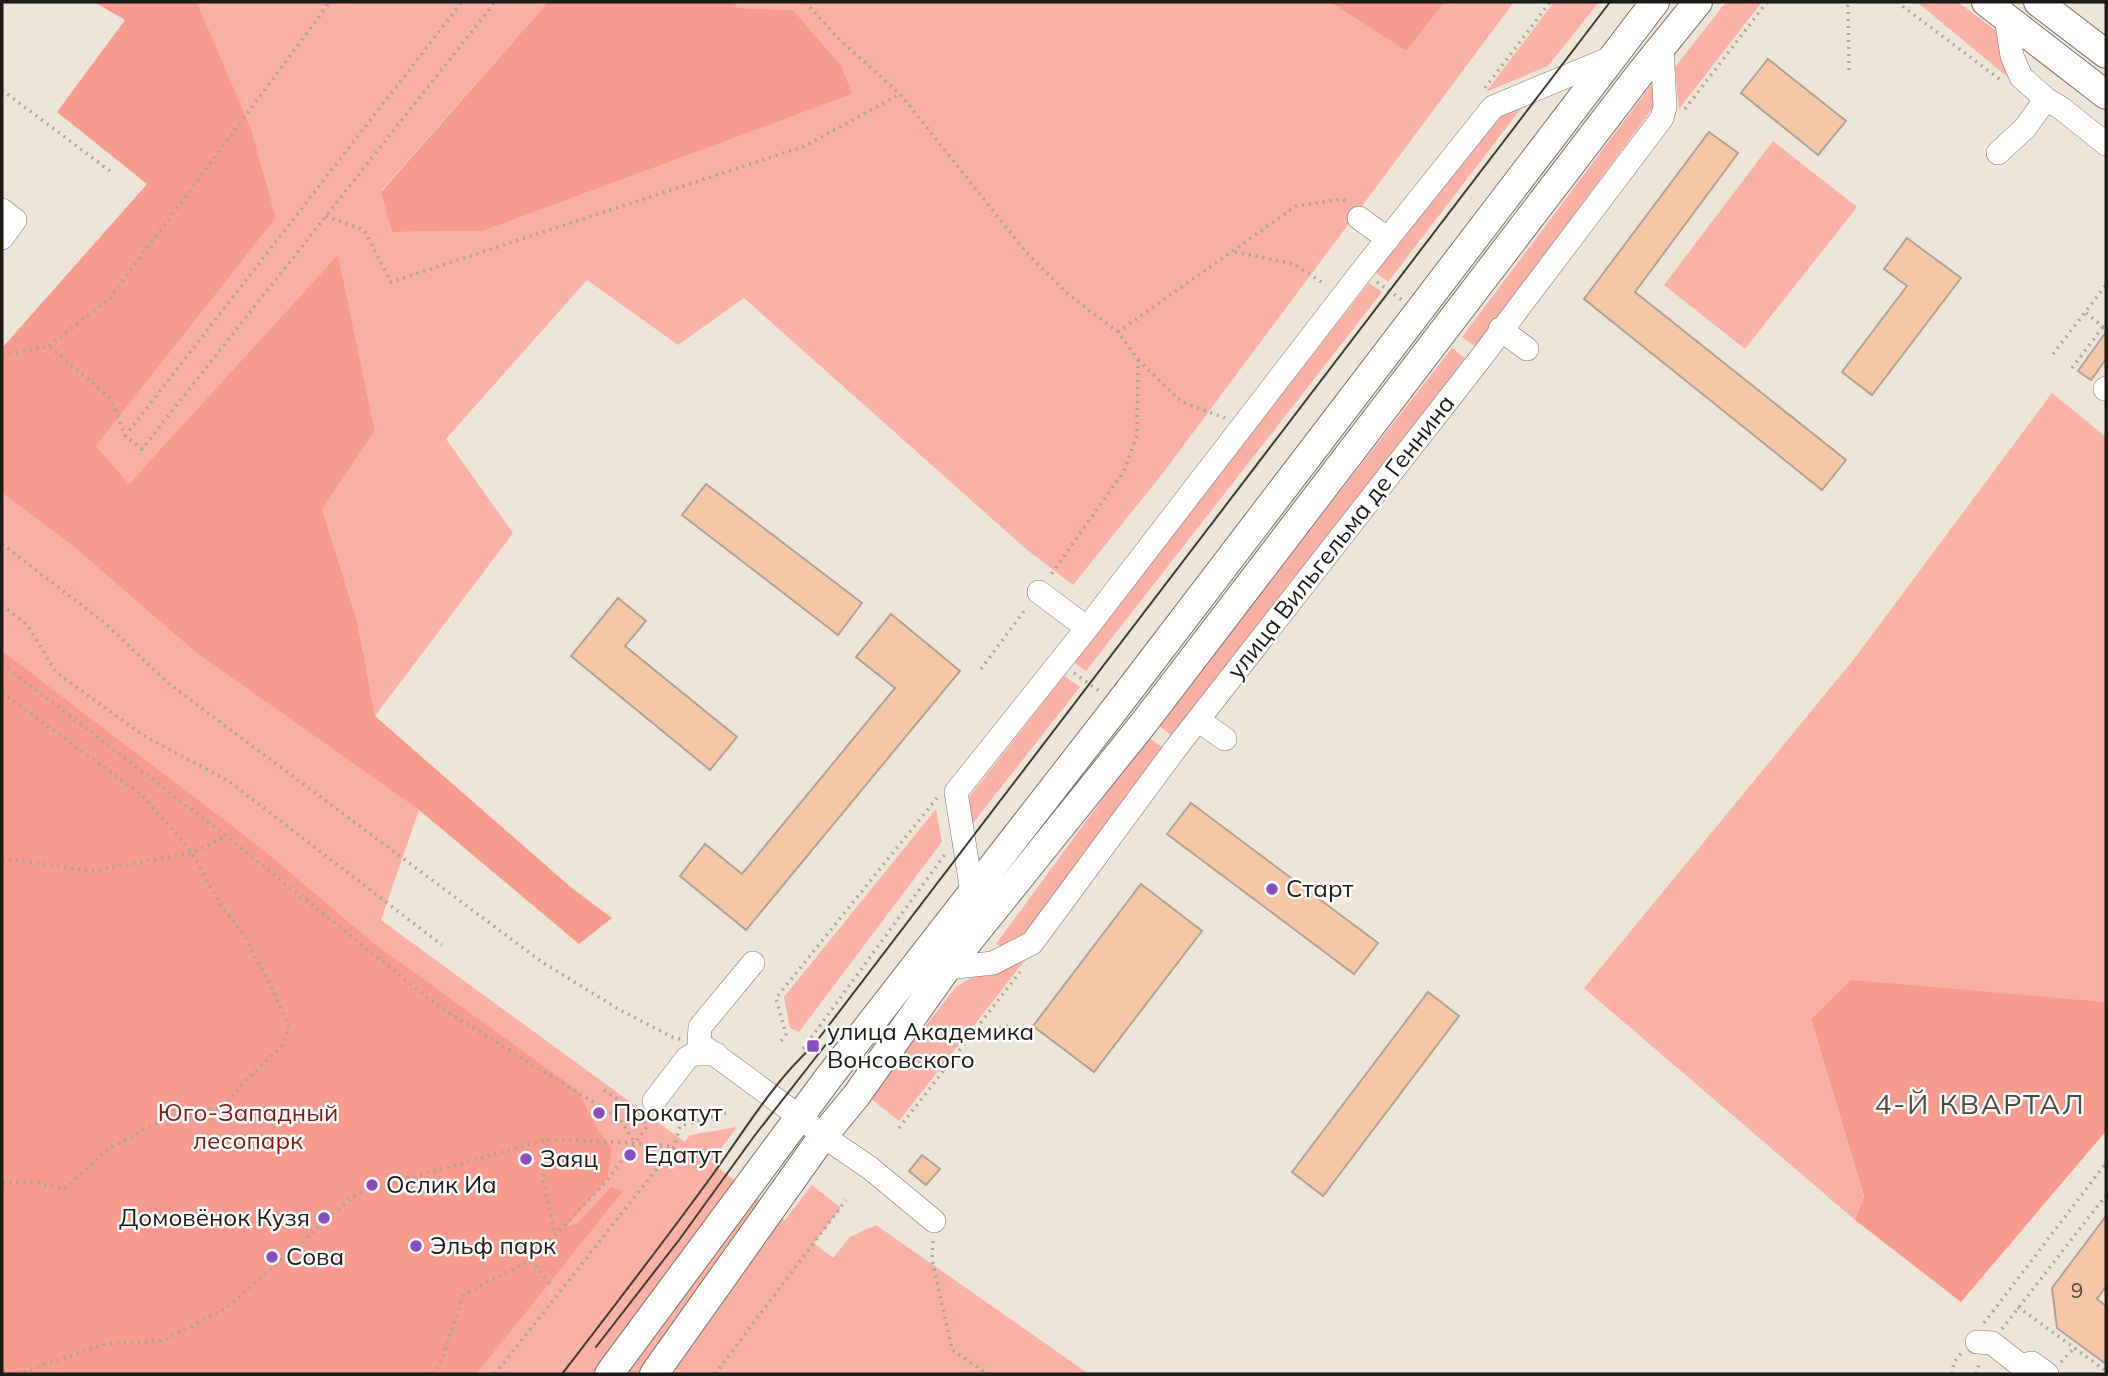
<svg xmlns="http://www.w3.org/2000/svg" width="2108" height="1376" viewBox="0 0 2108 1376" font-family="Mulish,sans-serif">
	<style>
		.green { fill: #f9b0a5; fill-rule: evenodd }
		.forest { fill: #f79b8e }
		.building { fill: #f4c6a6; stroke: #ada097; stroke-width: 2 }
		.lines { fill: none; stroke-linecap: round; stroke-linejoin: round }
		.minor-casing { stroke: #7b7468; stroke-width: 24 }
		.major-casing { stroke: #7b7468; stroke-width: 30 }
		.path { stroke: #aaa599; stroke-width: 3.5; stroke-dasharray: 2 5; stroke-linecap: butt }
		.minor { stroke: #fff; stroke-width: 23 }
		.major { stroke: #fff; stroke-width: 28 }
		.tram { stroke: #3e3c35; stroke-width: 2 }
		.poi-dot { fill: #894bc0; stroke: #fff; stroke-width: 2.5 }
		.labels { text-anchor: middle; stroke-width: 5; stroke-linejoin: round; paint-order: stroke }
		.number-label { font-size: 21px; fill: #53463a }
		.street-label { font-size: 24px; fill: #1d1b16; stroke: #fff }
		.poi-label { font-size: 24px; fill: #1d1b16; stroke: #fff; text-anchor: start }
		.park-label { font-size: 24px; fill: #841813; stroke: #fff }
		.quarter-label { font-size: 28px; letter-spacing: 2px; fill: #4e483d; stroke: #fff }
	</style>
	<rect width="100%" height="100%" fill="#ede6d8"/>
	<path class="green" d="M197,2H548L381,191L392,232L483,231L851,94L841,65L793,10L737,8L734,2H1330L1406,51L1445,2H1514L1163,473L1073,585L1026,549L744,298L678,345L587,280L446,439L513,533L375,716L367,672L341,703L315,701L204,605L194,572L209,398L128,485L96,446L276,218L251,128ZM338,256L375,431L322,509L357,620L363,651L336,688L316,686L218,599L212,569L233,371Z
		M1554,2H1599L1548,66L1486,92Z
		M1726,2H1762L1679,109L1675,67Z
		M1917,2H1958L1995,30L2002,42L2010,79Z
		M1652,84L1656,88L1655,105L1476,347L1462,337Z
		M1529,98L1388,282L1374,271L1492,116Z
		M1773,141L1857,207L1745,349L1664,285Z
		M1369,283L1382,292L1086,671L1072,661Z
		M1452,348L1465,358L1172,736L1158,725Z
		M2052,393L2106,437V1002L1851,981L1811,1019L1864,1198L1855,1220L1584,988L1854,659Z
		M2,493L74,547L195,652L419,810L381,920L685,1142L690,1135L737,1127L711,1162L785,1220L812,1185L841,1208L814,1243L833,1258L850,1237L876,1225L1089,1374H2Z
		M1064,676L1080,687L973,823L967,816L970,796Z
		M1148,737L1162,747L1029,930L1003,947L996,944Z
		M936,809L942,842L799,1032L790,1028L784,997Z
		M1033,950L899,1121L869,1097L957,986L969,979L1009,965Z"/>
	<path class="forest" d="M94,2H197L251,128L276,218L96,446L129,484L338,255L375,431L322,509L357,620L375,716L573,889L612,918L579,944L419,810L195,652L74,547L2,493V348L147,184L57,112L125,20Z
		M548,2H734L737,8L793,10L841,65L852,94L483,231L392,232L381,192Z
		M1330,2H1445L1406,51Z
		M2,651L261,848L372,942L578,1091L599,1132L612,1148L607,1179L567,1226L578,1223L611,1187L623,1191L476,1374H2Z
		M1851,980L2106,1002V1131L1961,1302L1855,1220L1864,1197L1811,1019Z"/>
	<path class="building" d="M1768,59L1846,121L1818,155L1741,93Z
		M1709,132L1738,153L1635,292L1846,460L1822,490L1584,299Z
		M1907,238L1961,278L1872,395L1842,372L1907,286L1884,269Z
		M2106,332V359L2091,380L2078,371Z
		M706,484L862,603L838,635L682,515Z
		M618,598L646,621L625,646L737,737L710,770L571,656Z
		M891,614L960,671L746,930L680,876L705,844L742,874L895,688L856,657Z
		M1191,803L1378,943L1354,974L1167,834Z
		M1141,884L1202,931L1094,1072L1033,1026Z
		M1428,992L1459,1016L1323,1196L1292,1172Z
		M922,1155L940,1169L926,1185L909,1171Z
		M2106,1216V1286L2097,1299L2106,1306V1364L2057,1328L2052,1288Z"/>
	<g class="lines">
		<defs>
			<path id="minor" d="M2006,18L2012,56L2021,77L2046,99L2061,108L2106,144
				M1998,153L2025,128L2046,99
				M2,210L15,220L2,238
				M1359,218L1388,239
				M1500,329L1527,349
				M2105,389L2106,388
				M1039,592L1087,628
				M1198,720L1225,739
				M972,892L956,792L1087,628L1362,271L1493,107L1613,57
				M753,963L700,1027L699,1043L800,1117L823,1136L870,1168L934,1221
				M947,968L993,963L1032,943L1176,748L1480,359L1662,118L1665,107L1662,46
				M654,1101L687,1058L694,1054H716
				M1977,1342L1992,1343L2020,1365L2032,1363L2047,1374"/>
			<path id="major" d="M1986,2L2106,95
				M2038,2L2106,54
				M609,1374L829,1077L1118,705L1655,2
				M654,1374L823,1136L856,1096L947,968L1143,724L1639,75L1698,2"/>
		</defs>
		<use href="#minor" class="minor-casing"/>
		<use href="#major" class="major-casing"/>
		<path class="path" d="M805,2L841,41L900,94L1026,252L1068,294L1118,332L1138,360L1137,435L1124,471L1050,576
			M1897,2L2002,81
			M1849,70L1848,6L1851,2
			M1485,88L1550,2
			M2,90L114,174
			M1685,109L1767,2
			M326,216L364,230L391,282L805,146L900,94
			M1235,252L1294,264L1326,285
			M1377,282L1402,300
			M2086,313L2106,329
			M1118,332L1296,206L1342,199L1348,203
			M49,346L110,298L330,2
			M2053,354L2106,285
			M2,355L49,346L111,399L125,436L142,449L495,2
			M1138,360L1182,402L1225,418
			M2072,368L2106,323
			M125,436L462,2
			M2,544L105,623L169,684L542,962L620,1010L672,1037L680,1039
			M2,605L27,625L56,672L144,736L227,780L442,945
			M2,664L226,836L438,1006L619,1118L635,1143
			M981,669L1027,607
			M1074,673L1102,693
			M2,693L142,795L192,853L220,904L243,934L270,984L289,1028L281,1047L246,1080L223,1107L165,1119L109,1148L64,1189L38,1183L6,1182L2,1184
			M2,858L91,871L192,853L226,836
			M993,1030L1013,1025
			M781,1041L786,1034L776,998L937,798
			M803,1049L946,853
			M604,1090L637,1112
			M899,1128L1020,972
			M548,1139L543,1180L555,1235
			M933,1241L932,1259L952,1350L988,1374
			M531,1260L552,1287
			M2018,1307L2106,1371
			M1984,1323L2106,1163
			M2002,1329L2106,1195
			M2061,1362L2074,1348
			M17,1374L106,1344L165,1340L229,1306L357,1193L548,1139L635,1143L674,1147
			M432,1374L440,1364L464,1294L531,1260L605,1183L647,1127L642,1116
			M495,1374L674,1147L680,1126L726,1113
			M715,1374L846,1200
			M1952,1374L1954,1362L1963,1351
			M1976,1374L1980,1361"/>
		<use href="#minor" class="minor"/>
		<use href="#major" class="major"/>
		<path class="tram" d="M596,1347L679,1240L755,1135L827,1043
			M562,1374C612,1309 663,1243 711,1177C743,1133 773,1082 813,1046L1610,2"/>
	</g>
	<g class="poi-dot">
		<circle cx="1272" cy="889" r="7"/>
		<rect x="806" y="1039" width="14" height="14" rx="3.5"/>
		<circle cx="599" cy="1113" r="7"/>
		<circle cx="630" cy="1155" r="7"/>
		<circle cx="526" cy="1159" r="7"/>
		<circle cx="372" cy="1185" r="7"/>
		<circle cx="324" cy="1218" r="7"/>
		<circle cx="416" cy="1246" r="7"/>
		<circle cx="272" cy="1257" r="7"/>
	</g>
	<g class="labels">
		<g class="number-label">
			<text x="2077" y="1298">9</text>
		</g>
		<g class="street-label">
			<text transform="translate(1341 537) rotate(-52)" y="8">улица Вильгельма де Геннина</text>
		</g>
		<g class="poi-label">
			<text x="1286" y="897">Старт</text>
			<text x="827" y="1040">улица Академика<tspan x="827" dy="28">Вонсовского</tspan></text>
			<text x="613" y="1121">Прокатут</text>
			<text x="644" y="1163">Едатут</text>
			<text x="540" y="1167">Заяц</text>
			<text x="386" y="1193">Ослик Иа</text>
			<text x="310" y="1226" text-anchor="end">Домовёнок Кузя</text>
			<text x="430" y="1254">Эльф парк</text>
			<text x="286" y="1265">Сова</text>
		</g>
		<g class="park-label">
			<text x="248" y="1121">Юго-Западный<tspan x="248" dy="28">лесопарк</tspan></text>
		</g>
		<g class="quarter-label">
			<text x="1980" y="1114">4-Й КВАРТАЛ</text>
		</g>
	</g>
	<rect width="2108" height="1376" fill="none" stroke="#1d1b16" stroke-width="7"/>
</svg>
